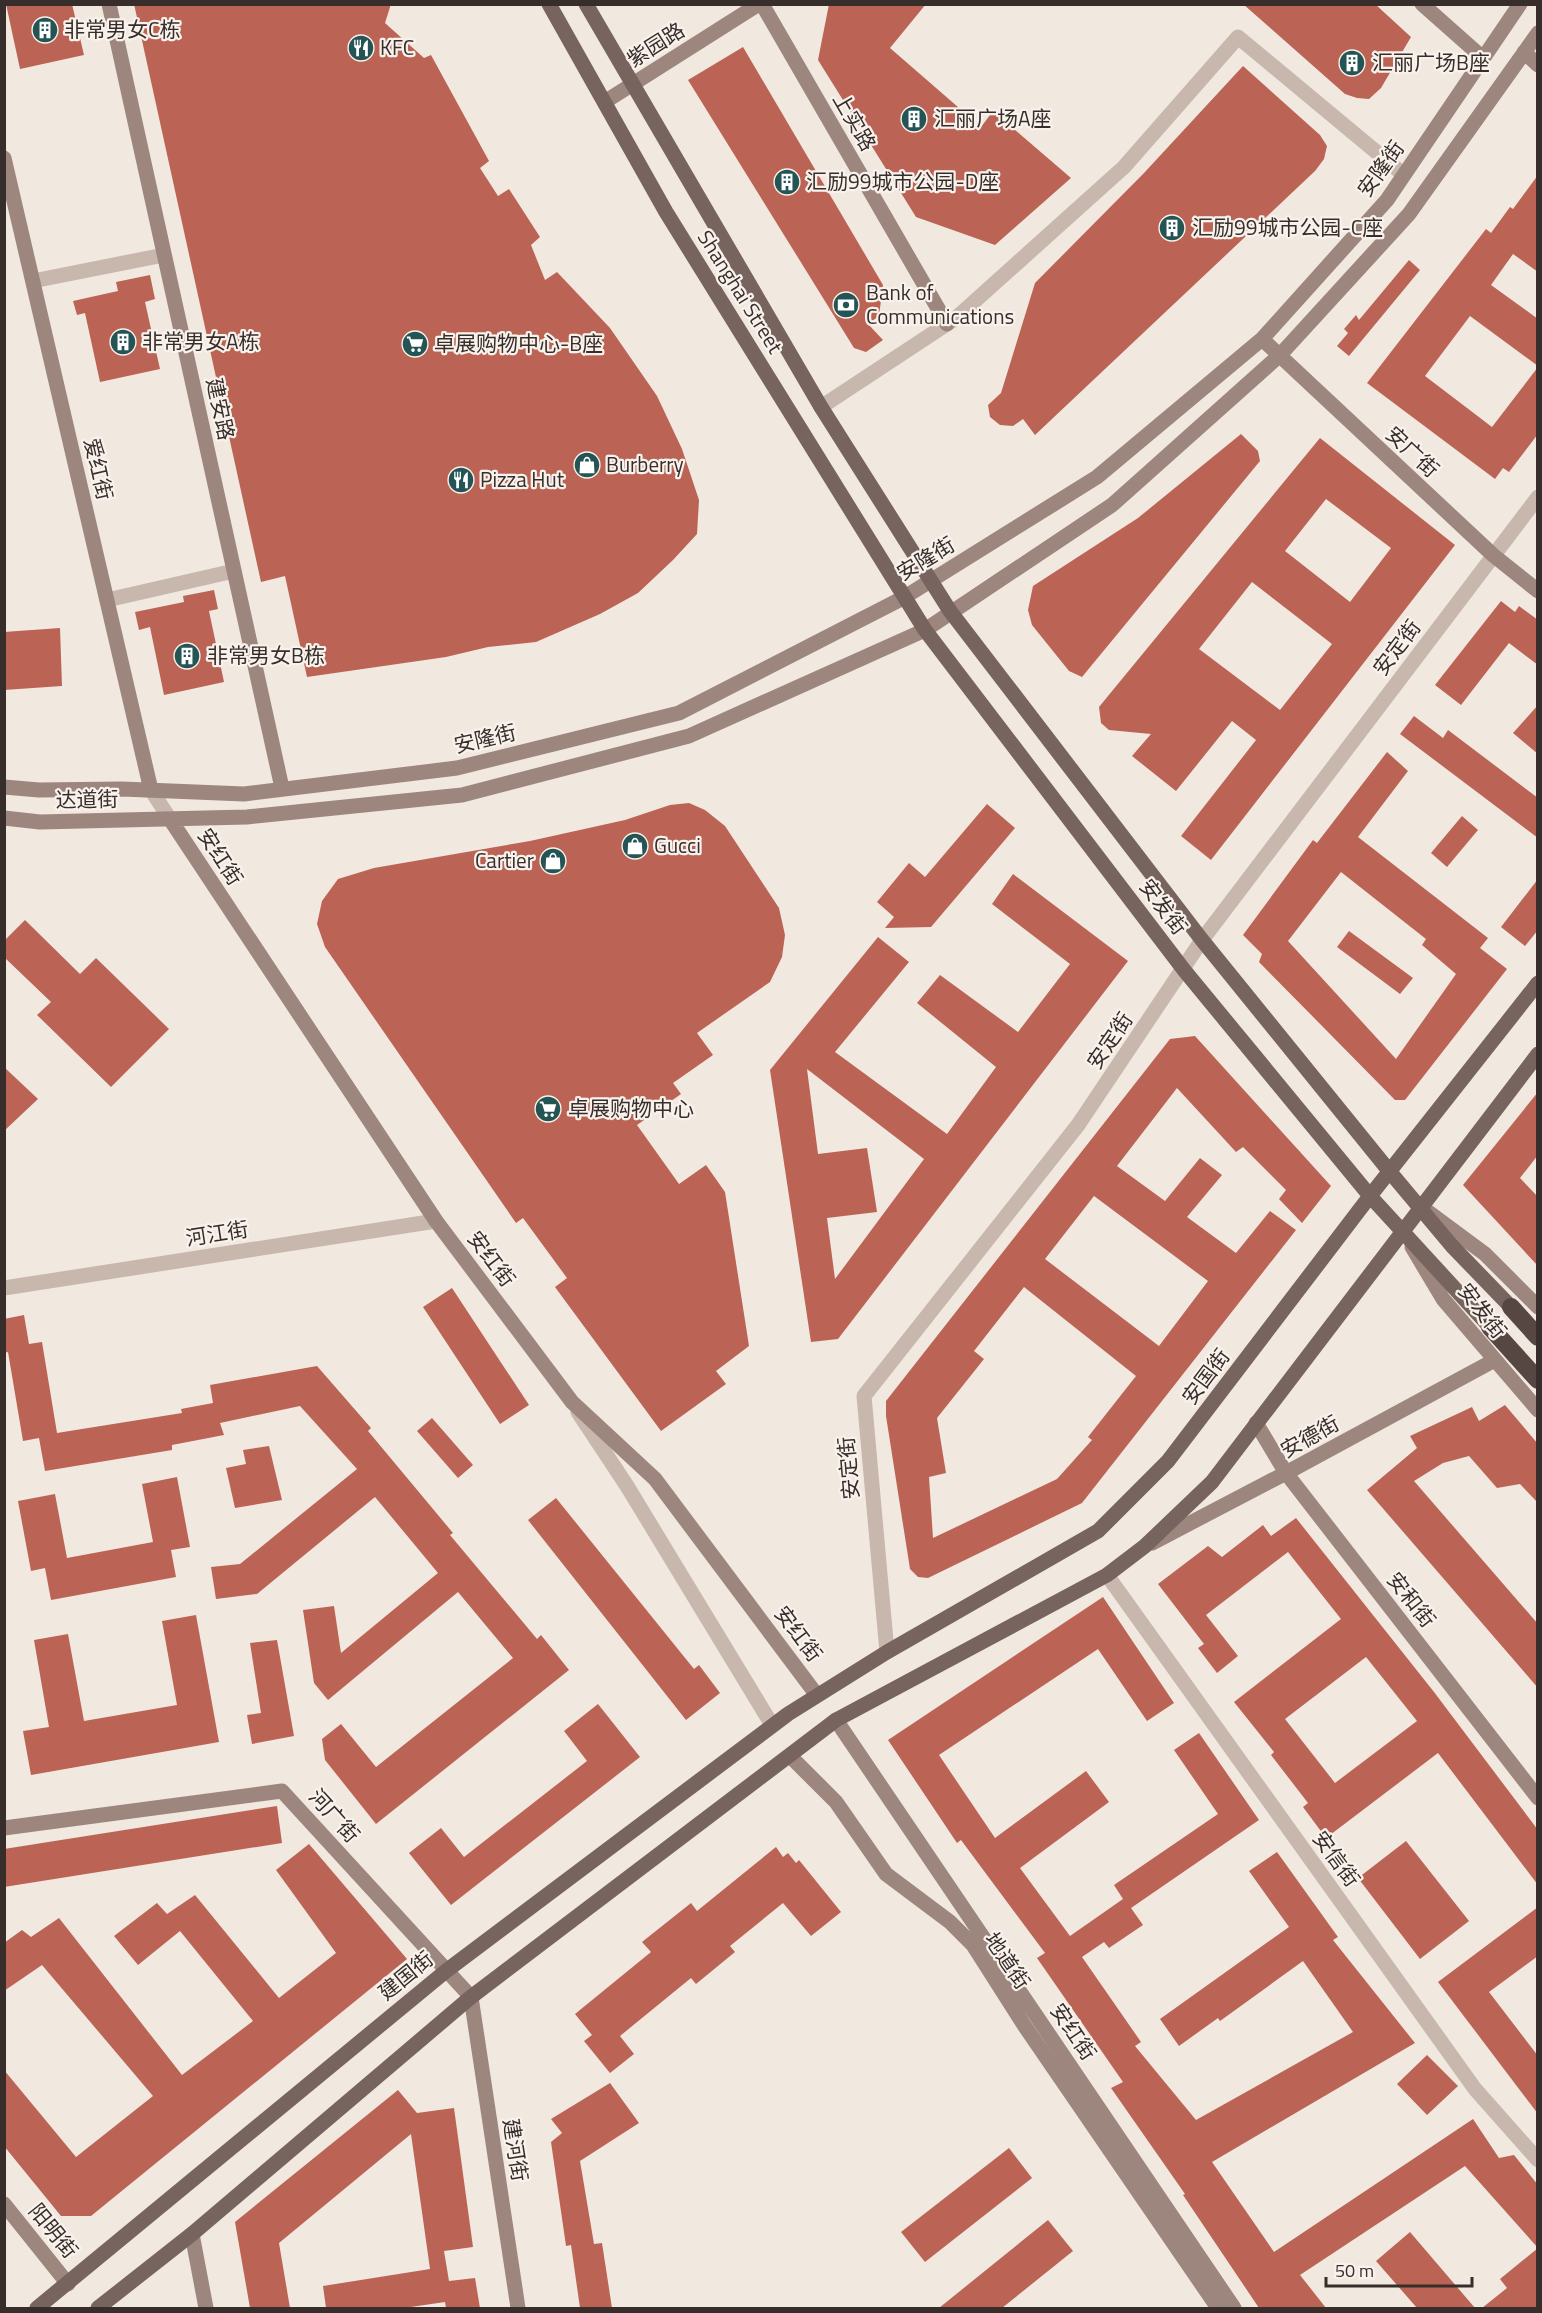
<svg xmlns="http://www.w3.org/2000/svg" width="1542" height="2313" viewBox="0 0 1542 2313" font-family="'Titillium Web','Noto Sans SC',sans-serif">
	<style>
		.building { fill: #bb6455; fill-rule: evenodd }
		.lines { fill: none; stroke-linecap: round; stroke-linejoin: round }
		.street { stroke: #c8b7ad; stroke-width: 15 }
		.secondary { stroke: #9c867e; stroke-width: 15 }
		.primary { stroke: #78645e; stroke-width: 15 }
		.highway { stroke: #574743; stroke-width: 18 }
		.labels { text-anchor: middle; stroke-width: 4.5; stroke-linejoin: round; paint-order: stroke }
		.poi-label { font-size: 21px; fill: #372e2b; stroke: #f9f2ec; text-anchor: start }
		.street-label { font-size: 21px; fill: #372e2b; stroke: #f9f2ec }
	</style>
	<rect width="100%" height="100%" fill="#f1e8e0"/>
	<path class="building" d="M6,4H72L84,55L20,69Z
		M134,4H391L385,23L424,58L431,55L489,161L480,168L498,196L509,189L540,237L531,245L545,280L557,272L610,328L657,396L682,449L699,500L697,534L673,560L638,593L600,614L536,642L488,647L446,657L307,677L285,576L261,582Z
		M829,4H926L890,48L981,127L993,111L1071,178L995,245L916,217L818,60Z
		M1243,4H1375L1411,37L1381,88L1369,99L1357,98L1345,94Z
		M743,47L883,285L879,316L868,324L883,340L866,352L854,348L688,80Z
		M1243,66L1320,135L1327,146L1324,159L1315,171L1035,435L1023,419L1013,426L1000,425L990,417L988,405L1001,393L1035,283L1144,173Z
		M1538,175V272L1513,254L1491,285L1538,319V366L1470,316L1425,376L1492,427L1538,367V434L1509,472L1503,468L1495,479L1367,383L1486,229L1491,233L1510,207L1513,209Z
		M1409,260L1420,270L1349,356L1337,346L1348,333L1344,329L1356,315L1359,320Z
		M150,275L155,299L145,302L160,369L100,382L85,313L77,315L73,301L118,291L116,282Z
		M1241,434L1258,451L1260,461L1082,677L1069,671L1032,625L1028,610L1033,586L1138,518Z
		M1320,438L1455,545L1211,860L1181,836L1256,740L1232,721L1176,791L1132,756L1151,734L1109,730L1101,723L1099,707ZM1326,499L1391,548L1350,602L1285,551ZM1252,582L1332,644L1280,710L1199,649Z
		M214,590L218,609L209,611L224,682L164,695L150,627L139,630L135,612L184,602L183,596Z
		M1501,601L1515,612L1519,606L1538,620V665L1509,643L1461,705L1435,685Z
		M60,628L62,686L4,690V632Z
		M1538,705V754L1513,733Z
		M1414,716L1443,738L1448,730L1538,798V838L1400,734Z
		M1387,752L1408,771L1358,837L1488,938L1480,948L1507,969L1405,1100H1395L1259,962L1262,954L1243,935L1313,840L1317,843ZM1341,872L1426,939L1422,945L1456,974L1396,1059L1288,941Z
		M689,803L705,810L725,826L779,908L785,935L782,957L770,982L697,1033L713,1055L673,1083L681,1094L637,1125L679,1184L706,1165L725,1192L749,1346L716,1371L726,1384L661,1431L555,1287L567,1278L523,1218L516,1223L325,947L317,924L322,901L338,879L374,868L530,841L625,820L670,805Z
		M987,804L1015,828L931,927L885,928L894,917L877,902L909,863L925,877Z
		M1462,816L1478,830L1447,867L1431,853Z
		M1013,874L1128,961L838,1339L811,1342L770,1070L878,937L909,962L835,1052L947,1134L996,1067L917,1003L940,975L1018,1032L1070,964L992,904ZM807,1069L924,1159L835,1279L827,1218L877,1212L867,1148L818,1154Z
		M1538,879V930L1525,946L1501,927Z
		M25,920L80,974L96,958L169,1029L111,1087L37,1015L51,1002L4,957V941Z
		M1349,931L1413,978L1400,994L1337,947Z
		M1195,1036L1331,1186L1302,1223L1279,1199L1286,1190L1243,1147L1236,1152L1177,1088L1117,1166L1165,1201L1200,1158L1222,1175L1187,1217L1236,1253L1270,1211L1296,1230L1082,1503L928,1578L918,1577L910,1569L886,1416V1401L1170,1039ZM1094,1196L1208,1281L1159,1346L1045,1259ZM1024,1287L1136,1376L1088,1437L1092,1440L1057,1479L933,1538L929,1477L946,1473L937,1418L984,1359L974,1351Z
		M4,1067L38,1099L4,1131Z
		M1538,1092V1155L1520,1178L1538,1197V1266L1463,1185Z
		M452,1288L529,1405L500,1424L423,1307Z
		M24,1315L29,1344L42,1342L57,1433L182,1413L181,1409L213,1403L210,1385L317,1366L371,1428L368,1431L453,1533L450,1535L537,1639L541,1635L569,1670L376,1824L325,1760L322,1739L341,1724L376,1767L513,1658L458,1592L328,1700L314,1683L303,1610L334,1606L341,1653L438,1573L375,1497L257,1594L216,1599L211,1567L240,1564L357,1469L300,1406L220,1423L224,1435L172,1445V1450L45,1471L39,1438L23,1441L8,1352L4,1353V1319Z
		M1505,1405L1538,1444V1503L1520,1484L1497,1488L1469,1456L1443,1463L1414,1481L1538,1624V1688L1367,1490L1417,1448L1410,1436L1472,1407L1479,1421Z
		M432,1418L473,1465L458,1478L417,1431Z
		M269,1446L282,1500L235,1508L226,1468L246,1464L243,1450Z
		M177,1477L190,1547L171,1550L176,1577L51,1600L45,1568L31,1571L18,1501L55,1494L67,1558L153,1542L142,1484Z
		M556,1498L694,1669L699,1665L720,1693L686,1720L528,1520Z
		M1296,1518L1434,1692L1538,1830V1885L1438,1753L1326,1838L1303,1807L1308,1803L1271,1755L1274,1752L1234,1702L1341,1619L1288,1552L1206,1615L1238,1656L1217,1673L1198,1648L1204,1644L1158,1584L1208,1546L1222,1557L1263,1525L1271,1536ZM1366,1657L1417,1721L1335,1783L1285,1719Z
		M1103,1597L1174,1703L1147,1721L1098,1649L939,1755L995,1838L1086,1771L1109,1802L1020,1868L1070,1936L1123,1899L1114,1885L1218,1814L1174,1750L1199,1733L1259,1820L1131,1908L1143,1925L1109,1948L1104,1942L1082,1957L1141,2042L1135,2046L1196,2120L1353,2032L1303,1961L1220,2021L1218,2018L1179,2046L1160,2019L1289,1927L1249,1871L1277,1852L1338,1937L1333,1940L1415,2043L1212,2162L1274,2252L1473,2119L1499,2158L1514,2155L1538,2185V2248L1465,2166L1300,2275L1326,2308H1259L1183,2195L1185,2194L1111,2088L1123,2082L1037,1958L1045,1953L961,1840L957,1843L888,1740Z
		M196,1615L219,1742L31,1775L23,1731L49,1727L34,1640L68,1634L84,1721L177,1705L162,1621Z
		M277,1640L294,1736L252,1744L247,1715L261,1713L250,1643Z
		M598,1704L640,1757L451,1905L409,1853L441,1828L464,1857L587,1761L564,1731Z
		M277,1806L282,1843L4,1887V1849Z
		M1406,1841L1469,1921L1420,1959L1358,1878Z
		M309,1844L407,1959L91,2216H61L4,2146V2070L76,2157L153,2096L42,1965L4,1991V1943L22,1930L31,1937L59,1918L182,2075L253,2021L180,1931L138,1965L114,1936L157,1903L167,1914L195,1895L279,1998L336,1953L276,1870Z
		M776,1847L783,1857L788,1853L796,1863L799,1860L841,1912L811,1936L783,1903L730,1946L735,1952L696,1984L691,1978L620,2036L634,2054L610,2073L584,2041L592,2035L575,2014L651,1952L642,1942L691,1903L697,1911Z
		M1538,1907V1956L1489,1992L1538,2056V2114L1438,1982Z
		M1427,2055L1458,2086L1427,2115L1397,2084Z
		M610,2083L639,2123L580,2161L594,2244L602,2243L612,2308H580L571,2245L566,2246L551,2142L562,2133L551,2119Z
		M398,2090L417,2113L454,2108L473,2247L444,2251L449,2281L475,2278L480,2308H446L445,2302L404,2308H326L323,2286L430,2269L411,2134L279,2243L290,2308H250L235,2222Z
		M1009,2148L1032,2178L925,2262L901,2232Z
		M1048,2220L1073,2251L1002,2308H939Z
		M1410,2232L1475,2308H1417L1376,2261Z
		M1538,2248V2308H1482L1507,2288L1500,2279Z"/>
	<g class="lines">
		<path class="street" d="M33,281L164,255
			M821,407L956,318L1124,167L1238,37L1404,175
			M107,600L234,571
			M151,790L170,819
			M4,1288L436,1221
			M578,1412L627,1486L772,1725
			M1107,1575L1475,2089L1538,2160
			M887,1652L864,1396L1078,1125L1202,940L1538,497"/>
		<path class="secondary" d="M109,4L282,788
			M762,4L947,324
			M1422,4L1483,58
			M1524,52L1538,65
			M606,101L759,4
			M4,158L151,790
			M1262,339L1493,555L1538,591
			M4,787L39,790L122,789L244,794L457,768L679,713L903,598L1097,477L1262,339L1387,200L1520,4
			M4,818L40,822L247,817L462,795L689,736L925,630L1112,505L1280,355L1409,214L1538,33
			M170,819L436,1221L572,1402L655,1479L816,1694
			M1427,1211L1485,1254L1538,1307
			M1412,1247L1443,1299L1538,1410
			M1256,1423L1286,1473L1538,1798
			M1152,1543L1286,1473L1493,1361
			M836,1720L1234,2308
			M790,1756L836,1802L886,1874L950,1922L973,1945L1024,2025L1218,2308
			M4,1828L282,1791L471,1997L518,2308
			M4,2204L68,2284
			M192,2234L206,2308"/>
		<path class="primary" d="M549,4L666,212L925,630L1184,970L1370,1196L1490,1327
			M586,4L821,407L950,611L1202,940L1390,1172L1452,1246L1511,1307
			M37,2308L446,1971L788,1714L887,1652L1098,1531L1168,1461L1370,1196L1538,983
			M98,2308L192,2234L471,1997L836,1720L1107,1575L1145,1546L1212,1482L1538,1054"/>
		<path class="highway" d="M1511,1307L1538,1337
			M1490,1327L1538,1380"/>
	</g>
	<defs>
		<symbol id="building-disc" viewBox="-11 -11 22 22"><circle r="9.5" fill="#245554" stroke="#f9f2ec"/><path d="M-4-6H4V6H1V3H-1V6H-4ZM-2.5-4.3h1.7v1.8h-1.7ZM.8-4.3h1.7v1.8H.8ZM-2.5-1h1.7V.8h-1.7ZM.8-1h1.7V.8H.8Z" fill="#fff"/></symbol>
		<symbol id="restaurant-disc" viewBox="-11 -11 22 22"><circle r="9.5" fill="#245554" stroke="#f9f2ec"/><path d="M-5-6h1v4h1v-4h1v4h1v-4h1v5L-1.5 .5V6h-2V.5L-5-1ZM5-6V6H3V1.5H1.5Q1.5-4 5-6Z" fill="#fff"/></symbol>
		<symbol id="bank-disc" viewBox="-11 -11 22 22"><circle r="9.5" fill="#245554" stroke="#f9f2ec"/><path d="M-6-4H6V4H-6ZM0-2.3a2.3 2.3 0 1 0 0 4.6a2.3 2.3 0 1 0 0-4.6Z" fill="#fff"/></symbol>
		<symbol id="supermarket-disc" viewBox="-11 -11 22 22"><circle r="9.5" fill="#245554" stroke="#f9f2ec"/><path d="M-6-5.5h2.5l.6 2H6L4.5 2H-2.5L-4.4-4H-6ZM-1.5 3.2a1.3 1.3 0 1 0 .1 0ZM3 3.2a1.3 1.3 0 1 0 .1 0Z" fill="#fff"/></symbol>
		<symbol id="shop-disc" viewBox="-11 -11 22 22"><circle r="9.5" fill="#245554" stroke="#f9f2ec"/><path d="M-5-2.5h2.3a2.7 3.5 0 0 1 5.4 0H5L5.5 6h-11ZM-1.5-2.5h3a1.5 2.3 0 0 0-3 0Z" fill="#fff"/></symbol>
	</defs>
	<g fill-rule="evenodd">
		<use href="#building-disc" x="30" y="15" width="30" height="30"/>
		<use href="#restaurant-disc" x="346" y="33" width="30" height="30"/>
		<use href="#building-disc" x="1337" y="48" width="30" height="30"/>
		<use href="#building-disc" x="899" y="104" width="30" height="30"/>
		<use href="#building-disc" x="772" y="167" width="30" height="30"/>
		<use href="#building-disc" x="1157" y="213" width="30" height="30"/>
		<use href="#bank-disc" x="831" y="290" width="30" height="30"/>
		<use href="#building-disc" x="108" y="327" width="30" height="30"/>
		<use href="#supermarket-disc" x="400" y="329" width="30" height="30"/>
		<use href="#shop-disc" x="572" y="450" width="30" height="30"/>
		<use href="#restaurant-disc" x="446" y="465" width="30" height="30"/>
		<use href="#building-disc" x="172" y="641" width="30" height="30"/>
		<use href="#shop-disc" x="620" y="831" width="30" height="30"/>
		<use href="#shop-disc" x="538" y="846" width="30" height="30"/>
		<use href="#supermarket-disc" x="533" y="1094" width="30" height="30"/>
	</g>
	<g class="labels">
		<g class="poi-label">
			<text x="64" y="37">非常男女C栋</text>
			<text x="380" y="55">KFC</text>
			<text x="1372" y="70">汇丽广场B座</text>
			<text x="934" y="126">汇丽广场A座</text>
			<text x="806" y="189">汇励99城市公园-D座</text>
			<text x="1192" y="235">汇励99城市公园-C座</text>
			<text x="866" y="300">Bank of<tspan x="866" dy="24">Communications</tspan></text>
			<text x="142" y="349">非常男女A栋</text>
			<text x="434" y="351">卓展购物中心-B座</text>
			<text x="606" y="472">Burberry</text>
			<text x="480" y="487">Pizza Hut</text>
			<text x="207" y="663">非常男女B栋</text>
			<text x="654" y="853">Gucci</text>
			<text x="534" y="868" text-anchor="end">Cartier</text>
			<text x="568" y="1116">卓展购物中心</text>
		</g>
		<g class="street-label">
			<text transform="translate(656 45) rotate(-32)" y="7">紫园路</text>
			<text transform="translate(854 122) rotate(60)" y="7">上实路</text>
			<text transform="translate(1381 169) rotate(-54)" y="7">安隆街</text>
			<text transform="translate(740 292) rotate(58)" y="7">Shanghai Street</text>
			<text transform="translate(220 409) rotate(78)" y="7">建安路</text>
			<text transform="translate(1412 452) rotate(43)" y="7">安广街</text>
			<text transform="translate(98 469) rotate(77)" y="7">爱红街</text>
			<text transform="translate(926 559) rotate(-31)" y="7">安隆街</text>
			<text transform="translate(1397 648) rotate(-53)" y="7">安定街</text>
			<text transform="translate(485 739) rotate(-13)" y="7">安隆街</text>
			<text transform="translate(87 800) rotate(-1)" y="7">达道街</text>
			<text transform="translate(220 857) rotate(57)" y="7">安红街</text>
			<text transform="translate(1163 907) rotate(53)" y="7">安发街</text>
			<text transform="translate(1110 1041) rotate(-56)" y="7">安定街</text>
			<text transform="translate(217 1234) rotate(-9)" y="7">河江街</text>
			<text transform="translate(491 1259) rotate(53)" y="7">安红街</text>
			<text transform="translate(1482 1311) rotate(52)" y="7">安发街</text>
			<text transform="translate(1206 1377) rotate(-53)" y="7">安国街</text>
			<text transform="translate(1310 1437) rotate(-29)" y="7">安德街</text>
			<text transform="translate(849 1468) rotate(-95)" y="7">安定街</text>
			<text transform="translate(1411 1600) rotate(52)" y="7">安和街</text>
			<text transform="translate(798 1634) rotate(53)" y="7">安红街</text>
			<text transform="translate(334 1816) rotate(48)" y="7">河广街</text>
			<text transform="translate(1336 1859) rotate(54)" y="7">安信街</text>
			<text transform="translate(1007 1961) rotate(56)" y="7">地道街</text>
			<text transform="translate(406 1976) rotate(-39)" y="7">建国街</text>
			<text transform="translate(1073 2032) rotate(56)" y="7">安红街</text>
			<text transform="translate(515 2150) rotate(81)" y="7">建河街</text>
			<text transform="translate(53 2231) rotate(51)" y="7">阳明街</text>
		</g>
	</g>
	<rect width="1542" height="2313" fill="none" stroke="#372e2b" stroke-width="12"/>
	<path d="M1326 2277v9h146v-9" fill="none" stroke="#372e2b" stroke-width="3"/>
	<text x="1335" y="2277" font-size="18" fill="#372e2b" stroke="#f9f2ec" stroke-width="4.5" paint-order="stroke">50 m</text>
</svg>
